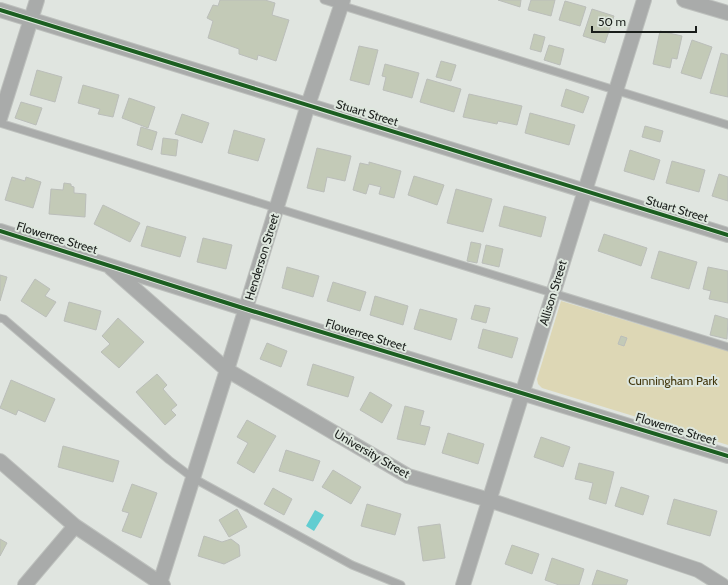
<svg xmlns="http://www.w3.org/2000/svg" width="728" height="585" viewBox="0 0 728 585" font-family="Cabin,sans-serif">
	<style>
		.green { fill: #ddd7b5 }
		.water { fill: #61cdd1 }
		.building { fill: #c3cab7; stroke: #bbbeba }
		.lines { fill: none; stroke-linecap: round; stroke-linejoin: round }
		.lane-casing { stroke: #bdc0bd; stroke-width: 9 }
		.street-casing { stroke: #bdc0bd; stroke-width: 16 }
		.lane { stroke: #a9abaa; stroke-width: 7 }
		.street { stroke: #a9abaa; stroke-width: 14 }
		.cycleway-casing { stroke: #dee7de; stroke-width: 6 }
		.cycleway { stroke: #1b5e20; stroke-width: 4 }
		.labels { text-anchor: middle; stroke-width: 4; stroke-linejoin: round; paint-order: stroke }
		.street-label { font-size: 12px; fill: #191d1a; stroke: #dee7de }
		.park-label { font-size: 12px; fill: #41360c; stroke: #dee7de }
	</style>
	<rect width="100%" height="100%" fill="#e0e5e0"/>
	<path class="green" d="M561,301L728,351V445L542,388L538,384L537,379Z"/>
	<path class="water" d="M315,510L324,515L314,531L306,526Z"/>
	<path class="building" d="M220,0H265L275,3L272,15L289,20L276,61L258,55L257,60L239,54V49L208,38L213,21L207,18L213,5L218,6Z
		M498,0H521L520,7Z
		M531,0H555L551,16L528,10Z
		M565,1L586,7L580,26L559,20Z
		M592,9L614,16L605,43L583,36Z
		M660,31L682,36L677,59L672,58L670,68L653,64Z
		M534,34L545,37L541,52L530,49Z
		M692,40L712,47L701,79L681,73Z
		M549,45L564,49L560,65L544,60Z
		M359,46L378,50L369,85L350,80Z
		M721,53L728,55V97L710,93Z
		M441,61L456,65L451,81L436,77Z
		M385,64L419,73L412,98L383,90L386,77L382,76Z
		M37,70L62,77L55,102L30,95Z
		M427,79L461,89L454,112L420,102Z
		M83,85L119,95L113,117L98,114L100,109L78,103Z
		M566,89L589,97L583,113L561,106Z
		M469,94L522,106L517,125L498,121L497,124L463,117Z
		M129,98L155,107L148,128L122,118Z
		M21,102L42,108L36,125L15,118Z
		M530,113L575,125L569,145L525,133Z
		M182,114L209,123L202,143L175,134Z
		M645,126L663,131L660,142L642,137Z
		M141,127L157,132L152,150L137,145Z
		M234,130L265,139L258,161L228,153Z
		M163,138L178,140L176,156L161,154Z
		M317,148L351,156L345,181L327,177L324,192L307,188Z
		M630,150L660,160L654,180L624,171Z
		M672,161L705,170L699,192L666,183Z
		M369,162L401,171L394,198L379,194L381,187L369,184L366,194L353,190L360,163L369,165Z
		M719,174L728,177V201L712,196Z
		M414,176L444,185L437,205L408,195Z
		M12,177L25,181L26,177L41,182L33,208L5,200Z
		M64,183L71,184V186L74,187V193L86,194L85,217L49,214L51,189L63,190Z
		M456,189L492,199L483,232L447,223Z
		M103,205L140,223L130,242L94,224Z
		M504,206L546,217L541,237L499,226Z
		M147,226L186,237L180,257L141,246Z
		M604,234L647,248L641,266L598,251Z
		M203,238L232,245L226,269L197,262Z
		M471,242L481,244L477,263L467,261Z
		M486,245L503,249L499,267L482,263Z
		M659,251L697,262L689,289L651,278Z
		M287,267L319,276L313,297L282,288Z
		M708,267L728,271V303L709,299L711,291L703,289Z
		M0,275L7,277L0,301Z
		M35,279L50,289L45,296L56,302L46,317L21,301Z
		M333,282L366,292L360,311L327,301Z
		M375,296L408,306L403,325L370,315Z
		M69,302L101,311L96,330L64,321Z
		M475,305L490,308L486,323L471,319Z
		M420,309L457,319L451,340L414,329Z
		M715,315L728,319L727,339L710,335Z
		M118,318L144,342L119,368L101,352L110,344L102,336Z
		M483,329L518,338L512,358L478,348Z
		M621,336L627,338L624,346L618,344Z
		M267,343L287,351L281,367L260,359Z
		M313,364L354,377L348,397L307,385Z
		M157,374L167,385L163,389L177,405L171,410L176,415L165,425L136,392Z
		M11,380L55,399L45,422L18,410L16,415L0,408Z
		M370,392L392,405L382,423L360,410Z
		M405,406L424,411L420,425L430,427L425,445L397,439Z
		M247,420L276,436L254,473L237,463L248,443L237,437Z
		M448,433L484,444L478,464L442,453Z
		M541,437L570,447L563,467L534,457Z
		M63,446L119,461L113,482L58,467Z
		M286,450L320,461L313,481L279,471Z
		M579,463L614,472L606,504L589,499L593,483L575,479Z
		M333,470L361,487L351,504L322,487Z
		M132,484L157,493L141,538L122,531L129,513L122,511Z
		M621,487L649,496L643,515L615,506Z
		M273,488L292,499L284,515L264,504Z
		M674,499L717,511L710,536L667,524Z
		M367,504L401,514L395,535L361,526Z
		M237,509L247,527L229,537L219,520Z
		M440,524L445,558L423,561L418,527Z
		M204,536L222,542L231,539L239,545L240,556L224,564L198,556Z
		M0,539L7,543L0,556Z
		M512,545L539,554L532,574L505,564Z
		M552,558L584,569L579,585H559L545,580Z
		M597,570L628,580L626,585H592Z"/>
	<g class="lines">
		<defs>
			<path id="lane" d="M324,0L728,125
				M0,123L728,347
				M0,318L4,319L169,460L193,478L352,565L401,585"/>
			<path id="street" d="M684,0L728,13
				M0,10L728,235
				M0,118L37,0
				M0,231L246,309L728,456
				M111,268L227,370L408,476L489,500L698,570L722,585
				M0,461L75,526L163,585
				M160,583L227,370L308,105L343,0
				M25,585L75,526
				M463,585L644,0"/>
		</defs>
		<use href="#lane" class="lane-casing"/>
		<use href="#street" class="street-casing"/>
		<use href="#lane" class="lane"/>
		<use href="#street" class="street"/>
		<defs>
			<path id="cycleway" d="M0,10L728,235
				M0,231L246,309L728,456"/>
		</defs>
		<use href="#cycleway" class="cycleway-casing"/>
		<use href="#cycleway" class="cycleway"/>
	</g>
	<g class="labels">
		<g class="street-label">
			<text transform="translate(367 113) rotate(17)" y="4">Stuart Street</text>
			<text transform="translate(677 209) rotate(17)" y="4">Stuart Street</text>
			<text transform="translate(57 238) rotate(17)" y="4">Flowerree Street</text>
			<text transform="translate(262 257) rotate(-73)" y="4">Henderson Street</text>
			<text transform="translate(553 293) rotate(-73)" y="4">Allison Street</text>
			<text transform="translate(366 335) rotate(17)" y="4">Flowerree Street</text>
			<text transform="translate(676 429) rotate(17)" y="4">Flowerree Street</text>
			<text transform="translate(372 454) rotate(30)" y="4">University Street</text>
		</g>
		<g class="park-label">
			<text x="673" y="385">Cunningham Park</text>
		</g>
	</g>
	<path d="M592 26v6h104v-6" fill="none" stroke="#191d1a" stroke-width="2"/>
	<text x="598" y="26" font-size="12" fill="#191d1a" stroke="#dee7de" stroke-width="3" paint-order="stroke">50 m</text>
</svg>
